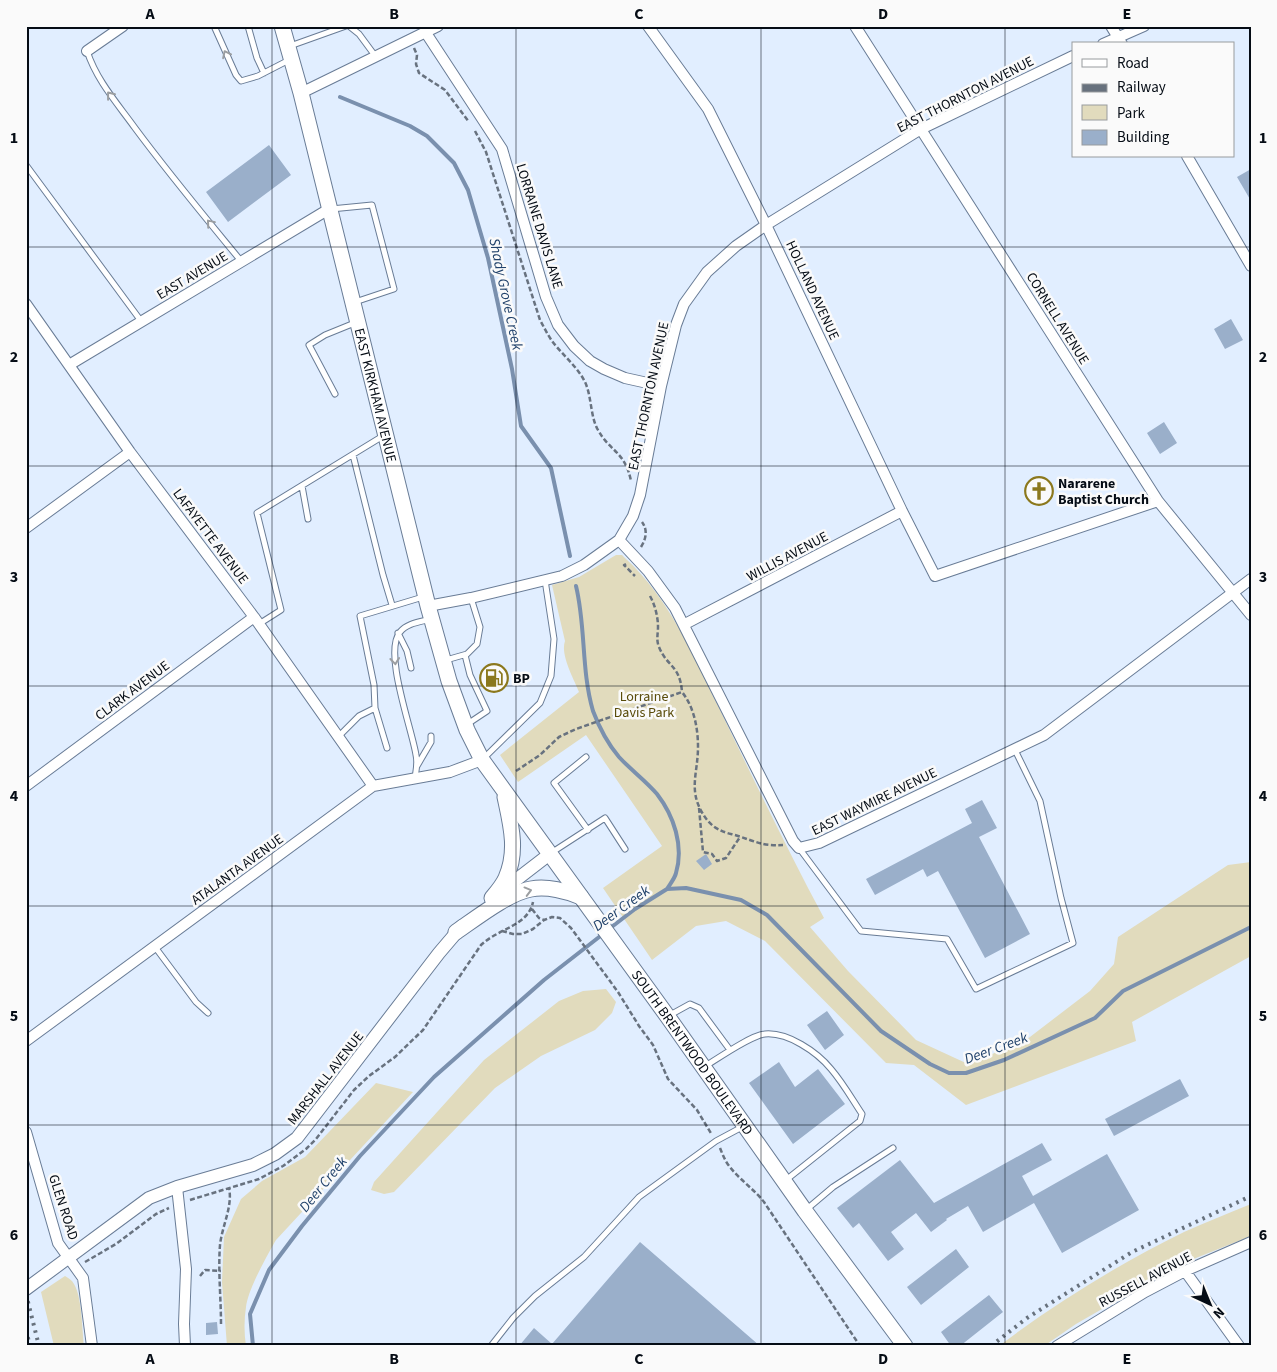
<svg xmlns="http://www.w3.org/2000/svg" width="1277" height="1372" viewBox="0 0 1277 1372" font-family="'Source Sans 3',sans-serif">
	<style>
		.green { fill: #e1dbbd }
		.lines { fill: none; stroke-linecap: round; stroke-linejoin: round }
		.stream { stroke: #7a90ae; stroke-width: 4 }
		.building { fill: #9aafca }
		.service-casing { stroke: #697c96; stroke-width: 7 }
		.minor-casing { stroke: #697c96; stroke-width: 12 }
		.tertiary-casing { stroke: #697c96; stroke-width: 14 }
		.secondary-casing { stroke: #697c96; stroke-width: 17 }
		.path { stroke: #68727f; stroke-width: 2.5; stroke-dasharray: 5 2.5; stroke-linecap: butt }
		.service { stroke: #fff; stroke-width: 5 }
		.minor { stroke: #fff; stroke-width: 10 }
		.tertiary { stroke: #fff; stroke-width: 12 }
		.secondary { stroke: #fff; stroke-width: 15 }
		.rail { stroke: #67717d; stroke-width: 4; stroke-dasharray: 2.5 5; stroke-linecap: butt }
		.oneway { stroke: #9b9ea1 }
		.grid { fill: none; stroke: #050c15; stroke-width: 1; stroke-opacity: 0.55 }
		.labels { text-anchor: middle; stroke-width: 5; stroke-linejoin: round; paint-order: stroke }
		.street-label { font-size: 14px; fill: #050c15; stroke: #fafafa }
		.poi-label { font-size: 14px; font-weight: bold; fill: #050c15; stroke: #fafafa; text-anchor: start }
		.park-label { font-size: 14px; fill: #594b09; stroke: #fafafa }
		.water-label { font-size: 15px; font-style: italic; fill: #21426b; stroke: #fafafa }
		.neatline { fill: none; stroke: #050c15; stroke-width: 2 }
		.grid-label { font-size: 16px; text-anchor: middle; font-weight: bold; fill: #050c15 }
	</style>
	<rect width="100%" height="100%" fill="#e1eeff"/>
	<path class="green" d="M616,555H622L625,558C670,599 692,654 719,708C753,778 787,849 824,918L810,927L848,971L916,1040L968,1064L1026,1040L1090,991L1114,964L1118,937L1228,865L1251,862V956L1132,1022L1136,1041L966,1105L914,1065L886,1063L765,941L726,921L696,926L652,960L603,888L662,846L586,735L518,782L500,755L579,692C574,679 560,655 565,641L552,585L579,577Z
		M606,989L616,1002L612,1013L595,1030L541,1056L495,1088L394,1192L384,1194L371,1190L374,1182L484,1060L559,1001L583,991Z
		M376,1083L413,1092L276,1240C267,1256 248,1289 246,1307C244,1320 244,1333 246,1346H227L222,1282L224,1237L241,1199L262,1181L305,1157Z
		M1251,1204V1236L1196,1258L1154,1279L1076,1324L1044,1346H999C1057,1302 1119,1264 1184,1232C1206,1222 1229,1213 1251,1204Z
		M65,1276C68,1278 72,1280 74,1284C82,1297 82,1329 84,1346H54L41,1292Z"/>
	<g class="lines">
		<path class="stream" d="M340,97L410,126L427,136L454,163L468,190L488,258L512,369L521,426L551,468L570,556
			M576,586C586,627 581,670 593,711C599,727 608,744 619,757C631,770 646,781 657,794C674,816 684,846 676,873C675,878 670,884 667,889
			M609,929L635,909L667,889L686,888L741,900L767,915L881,1031L930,1064L949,1073H966L1004,1060L1095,1018L1123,991L1251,927
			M253,1346L250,1314L269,1270L302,1226L360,1156L434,1077L544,980L603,934"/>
	</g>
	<path class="building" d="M269,145L291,175L228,222L206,192Z
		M1251,169V201L1237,177Z
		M1231,319L1243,340L1225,349L1214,329Z
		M1164,422L1177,443L1160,454L1147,433Z
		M982,800L997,828L979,837L1030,934L985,958L938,871L927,877L923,869L875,895L866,879L972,823L965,809Z
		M706,854L712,864L704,870L696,861Z
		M827,1011L844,1035L825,1050L807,1025Z
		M779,1062L795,1087L818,1069L845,1104L793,1144L749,1083Z
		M1180,1079L1189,1096L1114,1136L1105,1119Z
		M1042,1143L1052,1160L1022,1176L1033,1196L1107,1154L1139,1210L1062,1253L1034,1203L983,1232L968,1206L946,1219L947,1220L931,1232L916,1213L891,1232L904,1249L888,1261L859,1223L853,1228L837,1208L900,1160L934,1203Z
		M640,1242L760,1346H519L534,1328L552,1344Z
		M956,1249L969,1267L921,1305L907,1287Z
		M989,1295L1003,1312L960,1346H951L941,1332Z
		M217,1322L218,1334L206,1335V1323Z"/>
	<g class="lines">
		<defs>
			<path id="service" d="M214,26L236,75L241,81L258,76L291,59
				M248,26L257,58L264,73
				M349,26L359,34L376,57
				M290,46L346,26
				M87,51C97,81 117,103 135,128C169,174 205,217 241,261
				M26,165L141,321
				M331,209L372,205L394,289L355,302
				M335,394L309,345L325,335L357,322
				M353,455L383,575L392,605
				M302,486L308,519
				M259,624L281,610L257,513L383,436
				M398,633L407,651L411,668
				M465,655L470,675L487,711L466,725
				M446,660L467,654L477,644L480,627L471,598
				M375,708L387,748
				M339,736L359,716L375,708L374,685L360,616L423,597
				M586,757L554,783L588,830
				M484,758L540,703L551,676L554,639L545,580
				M417,766L431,742V736
				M415,778C416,771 418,763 416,755C412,729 383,652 400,632C407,623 420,622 431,619
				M799,848L861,931L947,939L976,989L1073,943L1061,898L1040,801L1014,748
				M551,853L605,818L625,849
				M155,947L196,1002L208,1013
				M670,1015L690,1004L699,1008L730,1050
				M704,1067C717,1059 751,1035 765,1034C788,1032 817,1052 831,1069C843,1083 852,1099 862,1114L860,1121L786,1180
				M807,1209L833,1187L893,1148
				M491,1346L513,1318L535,1296L584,1257L639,1197L716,1141L744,1126"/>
			<path id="minor" d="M648,26L708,109L766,225L902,511L935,576L1158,501
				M855,26L1158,501L1251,615
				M1111,26L1122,44
				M426,33L502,149L546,297L558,325L574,346L590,361L604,369L625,378L661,386
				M1103,44L1144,26
				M87,51L123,26
				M301,93L438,26
				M1187,156L1251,266
				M26,304L130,452L254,617L373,786
				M69,365L329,209
				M26,528L130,452
				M619,540L648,571L675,608L793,841L799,848L819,843L1044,735L1251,579
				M428,606L471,598L562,576L584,565L619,540L633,516L640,495L661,386L676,325L684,304L707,272L736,246L766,225L921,129L1073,56
				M685,624L902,511
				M26,786L254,617
				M26,1041L373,786L450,772L482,760
				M26,1132L58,1243L83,1278L92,1346
				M177,1187L186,1269L184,1324L185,1346
				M1185,1271L1239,1346
				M1057,1346L1145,1292L1185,1271L1251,1242"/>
			<path id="tertiary" d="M499,893L551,853
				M26,1289L149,1198L177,1187L253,1165L275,1154L297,1138L439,953L462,926"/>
			<g id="secondary">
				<path id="s1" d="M282,26L301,93L428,606L449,681L467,730L482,760L668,1017L805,1211L905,1346"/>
				<path d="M492,898C497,892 503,885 506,878C518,851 511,825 505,797"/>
				<path d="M456,932C475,919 508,893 531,889C547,886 567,891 581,897"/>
			</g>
		</defs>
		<use href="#service" class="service-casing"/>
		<use href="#minor" class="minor-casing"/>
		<use href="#tertiary" class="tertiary-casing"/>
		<use href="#secondary" class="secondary-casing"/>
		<path class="path" d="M414,48L417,55L416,64L419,73L445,90L469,122
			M475,131L486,152L540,320C545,329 549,338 556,346C566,358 578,368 585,382C592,397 590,416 598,430C610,452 625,451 631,481
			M641,547C646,539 648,530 642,522
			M626,564L624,565L635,576
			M650,596C655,605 658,617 658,627C658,634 656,640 659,647C667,667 680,665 682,692
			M516,771L540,755L559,737L576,729L682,692C694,707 698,728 698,747C698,773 688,790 703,814C707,821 713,827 720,830C725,833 732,834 738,836C757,842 762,846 783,845
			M699,808L703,852L712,854L717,861L726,858L740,837
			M532,909L539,918L544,920
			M502,931L513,934H522L533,929L544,920L552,917L560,918L571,928L618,992L639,1026L653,1045L668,1079L697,1110L712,1135
			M720,1148C722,1153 724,1158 727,1163C737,1178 753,1188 764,1202L860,1346
			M190,1200L259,1179L283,1166L306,1149L316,1139L354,1090L369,1076L395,1057L423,1030L481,945C499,928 528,926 533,902
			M85,1262L116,1244L156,1214L169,1208
			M200,1276L205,1270L221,1271
			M221,1324C221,1298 218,1271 220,1245C222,1226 233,1206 229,1188"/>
		<use href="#service" class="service"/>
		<use href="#minor" class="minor"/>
		<use href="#tertiary" class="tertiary"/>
		<use href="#secondary" class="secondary"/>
		<path class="rail" d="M26,1294L39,1346
			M26,1330L30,1346
			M991,1346L1027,1318L1132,1252L1251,1196"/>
	</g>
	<defs><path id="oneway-chevron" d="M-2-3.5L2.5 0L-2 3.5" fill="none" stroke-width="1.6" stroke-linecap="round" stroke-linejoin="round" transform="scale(1.25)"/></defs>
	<g class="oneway">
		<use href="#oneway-chevron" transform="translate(226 54) rotate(-116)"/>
		<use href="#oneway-chevron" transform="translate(110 95) rotate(-128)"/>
		<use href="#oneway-chevron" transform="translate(210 223) rotate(-130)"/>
		<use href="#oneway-chevron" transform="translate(395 661) rotate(84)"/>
		<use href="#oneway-chevron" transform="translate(528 891) rotate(-15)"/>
	</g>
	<path class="grid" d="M272,26V1346M516,26V1346M761,26V1346M1005,26V1346M26,247H1251M26,466H1251M26,686H1251M26,906H1251M26,1125H1251"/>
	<defs>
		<symbol id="church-ring" viewBox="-11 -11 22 22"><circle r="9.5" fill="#fafafa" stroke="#8b781d" stroke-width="1.5"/><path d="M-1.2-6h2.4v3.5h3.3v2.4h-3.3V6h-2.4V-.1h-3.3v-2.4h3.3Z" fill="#8b781d"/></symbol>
		<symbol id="fuel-ring" viewBox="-11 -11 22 22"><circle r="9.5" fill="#fafafa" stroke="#8b781d" stroke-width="1.5"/><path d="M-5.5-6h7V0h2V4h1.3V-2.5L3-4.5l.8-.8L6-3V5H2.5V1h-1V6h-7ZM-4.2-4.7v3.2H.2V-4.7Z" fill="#8b781d"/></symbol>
	</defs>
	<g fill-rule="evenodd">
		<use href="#church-ring" x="1023" y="475" width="32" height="32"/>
		<use href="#fuel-ring" x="478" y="662" width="32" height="32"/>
	</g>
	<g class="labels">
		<g class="street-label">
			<text transform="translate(965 94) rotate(-27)" y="5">EAST THORNTON AVENUE</text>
			<text transform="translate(540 226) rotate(73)" y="5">LORRAINE DAVIS LANE</text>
			<text transform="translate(192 275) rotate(-31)" y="5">EAST AVENUE</text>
			<text transform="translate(813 290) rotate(65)" y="5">HOLLAND AVENUE</text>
			<text transform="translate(1058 318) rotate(58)" y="5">CORNELL AVENUE</text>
			<text dy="5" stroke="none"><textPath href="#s1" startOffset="381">EAST KIRKHAM AVENUE</textPath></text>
			<text transform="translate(648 396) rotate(-78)" y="5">EAST THORNTON AVENUE</text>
			<text transform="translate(211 536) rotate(53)" y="5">LAFAYETTE AVENUE</text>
			<text transform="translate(787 556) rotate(-28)" y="5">WILLIS AVENUE</text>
			<text transform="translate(132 690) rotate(-37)" y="5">CLARK AVENUE</text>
			<text transform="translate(874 801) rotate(-26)" y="5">EAST WAYMIRE AVENUE</text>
			<text transform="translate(237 869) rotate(-36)" y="5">ATALANTA AVENUE</text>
			<text dy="5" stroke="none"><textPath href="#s1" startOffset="1122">SOUTH BRENTWOOD BOULEVARD</textPath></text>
			<text transform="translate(325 1078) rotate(-52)" y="5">MARSHALL AVENUE</text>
			<text transform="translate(64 1207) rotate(72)" y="5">GLEN ROAD</text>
			<text transform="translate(1145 1279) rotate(-28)" y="5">RUSSELL AVENUE</text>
		</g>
		<g class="poi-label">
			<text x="1058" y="488">Nararene<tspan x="1058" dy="16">Baptist Church</tspan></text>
			<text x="513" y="683">BP</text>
		</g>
		<g class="park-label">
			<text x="644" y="701">Lorraine<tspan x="644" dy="16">Davis Park</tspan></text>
		</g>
		<g class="water-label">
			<text transform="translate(506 294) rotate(78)" y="5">Shady Grove Creek</text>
			<text transform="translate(621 908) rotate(-36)" y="5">Deer Creek</text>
			<text transform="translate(996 1048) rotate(-20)" y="5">Deer Creek</text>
			<text transform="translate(323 1184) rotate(-51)" y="5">Deer Creek</text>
		</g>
	</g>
	<rect width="1277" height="1372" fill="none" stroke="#fafafa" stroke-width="55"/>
	<rect x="1072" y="42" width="162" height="115" fill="#fafafa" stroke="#989b9e"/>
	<rect x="1082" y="59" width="25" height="8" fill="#ffffff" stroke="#989b9e"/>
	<text x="1117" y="68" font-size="15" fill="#050c15">Road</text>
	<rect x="1082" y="84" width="25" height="8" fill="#67717d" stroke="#989b9e"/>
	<text x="1117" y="92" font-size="15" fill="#050c15">Railway</text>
	<rect x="1082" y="105" width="25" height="15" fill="#e1dbbd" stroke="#989b9e"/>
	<text x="1117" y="118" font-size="15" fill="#050c15">Park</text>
	<rect x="1082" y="130" width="25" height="15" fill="#9aafca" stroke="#989b9e"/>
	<text x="1117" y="142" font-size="15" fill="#050c15">Building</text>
	<g transform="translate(1210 1304) rotate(136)" stroke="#fafafa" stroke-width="4" paint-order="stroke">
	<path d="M0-4L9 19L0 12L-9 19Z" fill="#050c15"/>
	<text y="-8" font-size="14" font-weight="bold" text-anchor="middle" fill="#050c15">N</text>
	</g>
	<rect x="28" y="28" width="1222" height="1316" class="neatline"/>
	<g class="grid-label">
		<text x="150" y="19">A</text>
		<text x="394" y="19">B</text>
		<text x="639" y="19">C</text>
		<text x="883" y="19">D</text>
		<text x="1127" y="19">E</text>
		<text x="14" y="143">1</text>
		<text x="1263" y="143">1</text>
		<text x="14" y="362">2</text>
		<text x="1263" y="362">2</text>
		<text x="14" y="582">3</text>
		<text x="1263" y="582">3</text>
		<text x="14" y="801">4</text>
		<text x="1263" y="801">4</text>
		<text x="14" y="1021">5</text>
		<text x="1263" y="1021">5</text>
		<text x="14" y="1240">6</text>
		<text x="1263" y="1240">6</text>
		<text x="150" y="1364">A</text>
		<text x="394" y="1364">B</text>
		<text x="639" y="1364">C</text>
		<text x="883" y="1364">D</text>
		<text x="1127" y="1364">E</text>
	</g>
</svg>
